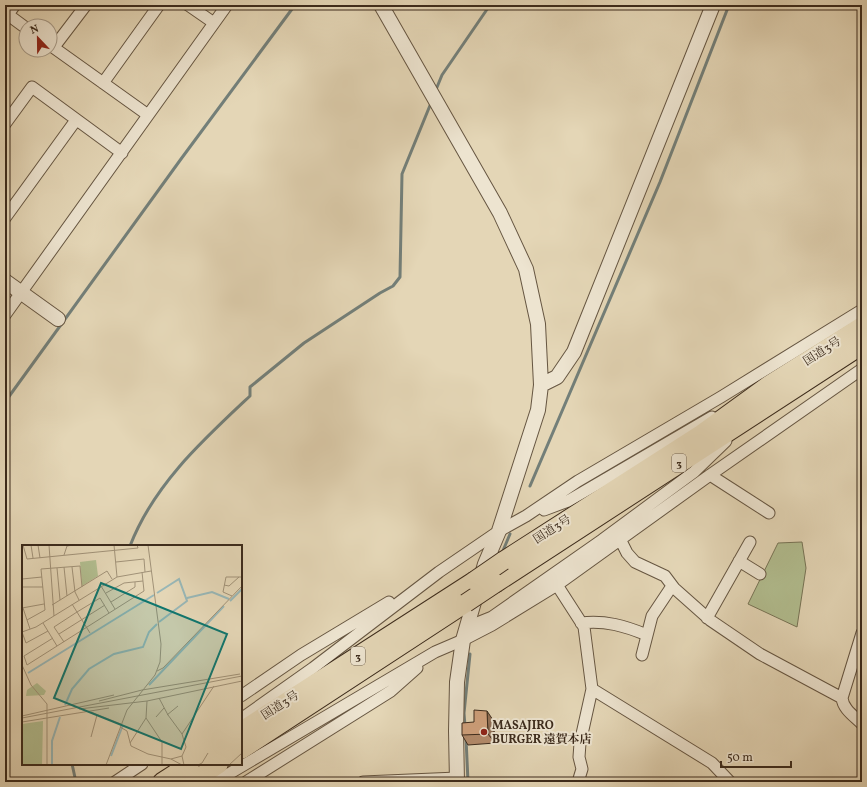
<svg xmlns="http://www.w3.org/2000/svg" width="867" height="787" viewBox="0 0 867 787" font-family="Vollkorn,'Noto Serif JP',serif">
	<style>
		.green { fill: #b2be90; stroke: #777456 }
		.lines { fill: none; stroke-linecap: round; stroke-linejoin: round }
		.stream { stroke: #737f79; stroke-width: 3 }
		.minor-casing { stroke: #665642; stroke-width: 13 }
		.tertiary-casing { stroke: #665642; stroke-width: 16 }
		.trunk-casing { stroke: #3c2b1c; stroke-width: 20 }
		.minor { stroke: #ede4d0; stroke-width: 11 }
		.tertiary { stroke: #ede4d0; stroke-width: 14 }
		.trunk { stroke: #e4d6b6; stroke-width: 18 }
		.trunk-bridge-casing { stroke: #3c2b1c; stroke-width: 20; stroke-linecap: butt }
		.trunk-bridge { stroke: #e4d6b6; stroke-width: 18 }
		.wall { fill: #b28a6a; stroke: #3c2b1c }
		.shaded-wall { fill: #917056; stroke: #3c2b1c }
		.building { fill: #cfa07b; stroke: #3c2b1c }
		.poi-dot { fill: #8f2418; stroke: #ede4d0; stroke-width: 1.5 }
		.labels { text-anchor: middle; stroke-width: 4; stroke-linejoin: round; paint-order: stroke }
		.shield { fill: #ede4d0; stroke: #716252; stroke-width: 1 }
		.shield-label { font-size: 11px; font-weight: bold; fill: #3c2b1c }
		.street-label { font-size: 12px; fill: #3c2b1c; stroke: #ede4d0 }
		.poi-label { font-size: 12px; font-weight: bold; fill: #3c2b1c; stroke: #ede4d0; text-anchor: start }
		.inset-river { fill: none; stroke: #98b7b7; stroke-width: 2 }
		.inset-road { fill: none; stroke: #a19278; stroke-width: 1 }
		.view { fill: #0f766e; fill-opacity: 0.15; stroke: #0f766e; stroke-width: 2 }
		.inset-edge { fill: none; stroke: #3c2b1c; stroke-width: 2 }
	</style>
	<rect width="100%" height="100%" fill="#e4d6b6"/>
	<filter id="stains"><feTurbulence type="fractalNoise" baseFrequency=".005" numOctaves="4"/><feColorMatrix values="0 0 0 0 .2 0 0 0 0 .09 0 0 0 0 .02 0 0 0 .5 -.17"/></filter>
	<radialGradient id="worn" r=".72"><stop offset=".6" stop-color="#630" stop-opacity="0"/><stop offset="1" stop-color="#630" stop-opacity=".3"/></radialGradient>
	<path class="green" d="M802,542L806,568L797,627L748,604L778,543Z"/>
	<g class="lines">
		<path class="stream" d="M435,92L442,75L490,5
			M5,402L181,159L295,5
			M530,486L660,182L729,5
			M130,546C154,484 203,440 250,396V387L304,343L380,293L393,286L400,277L402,174L431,103
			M502,553L510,534
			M465,726L464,713L470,654
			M466,738L468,782
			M72,764L76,782"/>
		<defs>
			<path id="minor" d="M188,5L214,23
				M7,14L26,28
				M50,45L148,115
				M54,47L86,5
				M103,83L159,5
				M5,124L32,87L122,153
				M5,218L76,120
				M5,315L227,5
				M710,475L769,513
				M544,510L568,501L712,417
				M620,539L627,553L635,562L665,576L674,588L710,620L760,654L842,698
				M739,561L760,574
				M557,585L584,627L592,689L712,763L730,782
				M707,618L750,542
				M581,623C605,620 625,626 647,635
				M467,627L492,617L602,540L694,472L726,441
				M862,633L842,698C843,709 854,716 862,724
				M642,655L652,616L672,586
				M241,696L301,655L389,602
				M241,719L313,668L439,572L499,531L526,516L578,481L721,397L862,310
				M115,782L142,764
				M215,782L435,652L463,640L492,625L557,585L710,475L862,369
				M246,782L391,691L417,668
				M363,782L457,778
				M578,782L582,769L579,757L580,743L592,689"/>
			<path id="tertiary" d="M381,5L500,213L526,269L538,324L541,385L538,410L499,531L485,564L463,640L457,682L456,731L457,782
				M5,16L13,5
				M5,281L58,319
				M541,385L557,377L574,352L713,5"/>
			<path id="trunk" d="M503,561L701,434L770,384L862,326
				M496,583L862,345
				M241,731L474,581
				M241,750L466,603
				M162,782L190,764
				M192,782L219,764"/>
		</defs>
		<use href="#minor" class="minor-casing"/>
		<use href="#tertiary" class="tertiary-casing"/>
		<use href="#trunk" class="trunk-casing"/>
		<use href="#minor" class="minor"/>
		<use href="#tertiary" class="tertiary"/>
		<use href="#trunk" class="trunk"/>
		<defs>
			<path id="trunk-bridge" d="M474,581L503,561
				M466,603L496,583"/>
		</defs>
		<use href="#trunk-bridge" class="trunk-bridge-casing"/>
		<use href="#trunk-bridge" class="trunk-bridge"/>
	</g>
	<path class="wall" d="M493,720L495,743L468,745L462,735Z"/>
	<path class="shaded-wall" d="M487,711L493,720L495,743L488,734Z"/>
	<path class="building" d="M474,710L487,711L488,734L462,735V723L474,722Z"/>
	<circle class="poi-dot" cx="484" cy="732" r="4"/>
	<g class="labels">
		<g class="shield">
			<rect x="672" y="454" width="14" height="18" rx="3"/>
			<rect x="351" y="647" width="14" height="18" rx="3"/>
		</g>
		<g class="shield-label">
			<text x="679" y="467">3</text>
			<text x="358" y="660">3</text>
		</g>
		<g class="street-label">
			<text transform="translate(822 351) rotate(-33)" y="4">国道3号</text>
			<text transform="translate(552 529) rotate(-33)" y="4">国道3号</text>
			<text transform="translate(280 705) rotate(-33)" y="4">国道3号</text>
		</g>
		<g class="poi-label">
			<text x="492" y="729">MASAJIRO<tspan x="492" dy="14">BURGER 遠賀本店</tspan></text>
		</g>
	</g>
	<g transform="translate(22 545)">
		<rect width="220" height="220" fill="#e4d6b6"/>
		<path d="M74,15L76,31L60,41L58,17ZM15,138L24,146L22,150L4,151L5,145ZM21,176L20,220H0V179Z" fill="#b2be90"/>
		<path class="inset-river" d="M135,48L157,34L165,56L137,77M165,53L190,47L207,54M208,56L220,44M6,128L132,50M127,140L202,61M43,160L50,144L67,124L92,109L121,102L127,87L135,79M89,211L101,180M30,220V196L38,172"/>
		<path class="inset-road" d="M1,0L5,14L116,3L115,0M9,0L11,13M16,0L18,13M27,0L32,71M92,0L95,32M42,10L45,1L51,0M94,17L122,14L123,27M42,22L45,51M50,22L53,47L57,55M35,23L38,55M0,34L20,32M202,40L207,41L217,32M79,41L93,64M0,42H21M84,48L102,38L121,36M210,51L201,47L204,32H220M89,57L113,42V37M50,59L68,88M30,60L85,26L90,34M0,63L22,59M1,63L8,84M5,75L23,65L19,24L58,21L60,42M21,78L35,101M0,87L14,82L95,32L129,26M0,87L4,98L26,86M37,89L83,60M31,93L2,111L5,120L122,46L120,27M42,97L32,82L55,67L78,53L87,68M0,120L9,140L25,159V220M135,126L141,123L220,41M137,153L146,170L160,189L164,202L160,211L162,220M77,156L120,145L218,129M125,156L124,173L140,197V220M57,164L125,156L220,136M69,167L99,179M145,170L156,161M0,171L92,150M134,172L142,163M0,173L220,131M0,177L87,163M98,182L105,186L109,201L126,209L149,214L160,211M160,189L192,141M69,192L75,170M108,198L124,173M149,214L160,220M84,220L105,165L133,130L138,117L139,99L126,0M176,220L180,218L186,208M207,220L220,208"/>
		<path class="view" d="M79,38L205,89L159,204L32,153Z"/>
		<rect width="220" height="220" class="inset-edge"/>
	</g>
	<rect width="867" height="787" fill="none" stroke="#e4d6b6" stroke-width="20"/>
	<rect x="6" y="6" width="855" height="775" fill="none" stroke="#3c2b1c" stroke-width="2"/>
	<rect x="10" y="10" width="847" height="767" fill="none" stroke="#3c2b1c"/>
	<g transform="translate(38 38) rotate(338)"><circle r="19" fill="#ede4d0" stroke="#a69a88"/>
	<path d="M0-3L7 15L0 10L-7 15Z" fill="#8f2418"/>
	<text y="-6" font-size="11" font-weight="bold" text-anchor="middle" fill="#3c2b1c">N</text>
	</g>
	<path d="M721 761v6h70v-6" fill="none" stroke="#3c2b1c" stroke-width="2"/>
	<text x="727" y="761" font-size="12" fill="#3c2b1c" stroke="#ede4d0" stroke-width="3" paint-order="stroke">50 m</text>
	<rect width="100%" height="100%" filter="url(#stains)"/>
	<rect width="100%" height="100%" fill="url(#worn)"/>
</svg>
